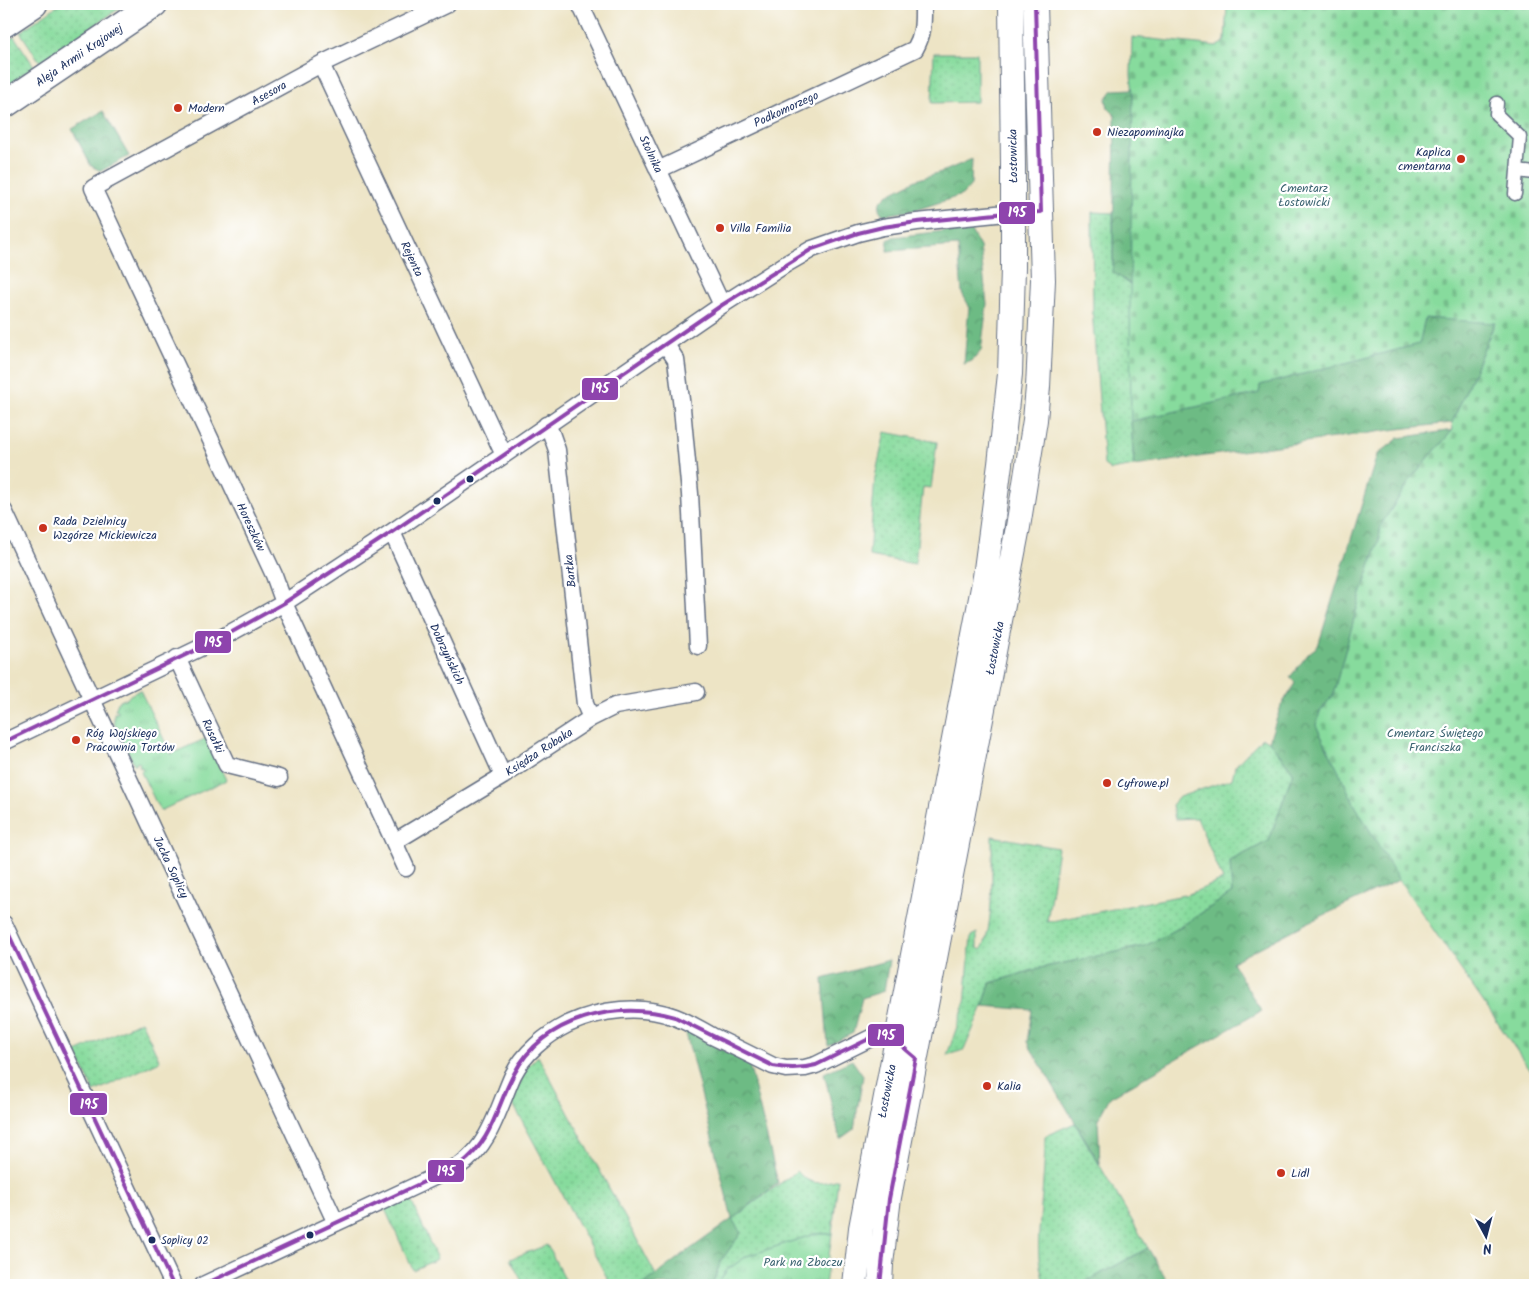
<svg xmlns="http://www.w3.org/2000/svg" width="1539" height="1289" viewBox="0 0 1539 1289" font-family="Kalam,sans-serif">
	<style>
		.grass { fill: url(#grass-dots); stroke: #51857e }
		.forest { fill: url(#forest-crowns); stroke: #447571 }
		.cemetery { fill: url(#cemetery-stones); stroke: #51857e }
		.park { fill: url(#park-tufts); stroke: #51857e }
		.lines { fill: none; stroke-linecap: round; stroke-linejoin: round }
		.pedestrian-casing { stroke: #646e82; stroke-width: 15 }
		.minor-casing { stroke: #646e82; stroke-width: 19 }
		.secondary-casing { stroke: #646e82; stroke-width: 26 }
		.primary-casing { stroke: #646e82; stroke-width: 29 }
		.pedestrian { stroke: #fff; stroke-width: 12 }
		.minor { stroke: #fff; stroke-width: 16 }
		.secondary { stroke: #fff; stroke-width: 24 }
		.primary { stroke: #fff; stroke-width: 26 }
		.bus-1-casing { stroke: #fff; stroke-width: 8 }
		.bus-1 { stroke: #8e44ad; stroke-width: 4 }
		.poi-dot { fill: #c8321e; stroke: #fff; stroke-width: 2 }
		.bus-dot { fill: #1b2f5e; stroke: #fff; stroke-width: 2 }
		.labels { text-anchor: middle; stroke-width: 4.5; stroke-linejoin: round; paint-order: stroke }
		.bus-label { font-size: 11px; fill: #1b2f5e; stroke: #fff; text-anchor: start }
		.street-label { font-size: 12px; fill: #1b2f5e; stroke: #fff }
		.poi-label { font-size: 12px; fill: #1b2f5e; stroke: #fff; text-anchor: start }
		.park-label { font-size: 12px; fill: #3b6371; stroke: #fff }
		.line-badge { stroke: #fff; stroke-width: 2 }
		.badge-label { font-size: 14px; text-anchor: middle; font-weight: bold; fill: #fff }
	</style>
	<defs>
		<pattern id="grass-dots" width="8" height="8" patternUnits="userSpaceOnUse" patternTransform="scale(1.25)"><rect width="8" height="8" fill="#87db9d"/><path d="M2 2h.1M6 6h.1" fill="none" stroke="#74bc8a" stroke-width="1.8" stroke-linecap="round"/></pattern>
		<pattern id="forest-crowns" width="20" height="18" patternUnits="userSpaceOnUse" patternTransform="scale(1.25)"><rect width="20" height="18" fill="#6dbb84"/><path d="M2 6a3 3 0 1 1 6 0M12 15a3 3 0 1 1 6 0" fill="none" stroke="#59986f"/></pattern>
		<pattern id="cemetery-stones" width="16" height="16" patternUnits="userSpaceOnUse" patternTransform="scale(1.25)"><rect width="16" height="16" fill="#87db9d"/><path d="M2 7V4a2 2 0 0 1 4 0v3zM10 15v-3a2 2 0 0 1 4 0v3z" fill="#74bc8a"/></pattern>
		<pattern id="park-tufts" width="24" height="20" patternUnits="userSpaceOnUse" patternTransform="scale(1.25)"><rect width="24" height="20" fill="#87db9d"/><path d="M3 7l-1-3M5 7V3M7 7l1-3M15 17l-1-3M17 17v-4M19 17l1-3" fill="none" stroke="#74bc8a"/></pattern>
	</defs>
	<rect width="100%" height="100%" fill="#fff"/>
	<filter id="ink" filterUnits="userSpaceOnUse"><feTurbulence type="fractalNoise" baseFrequency=".02" numOctaves="2"/><feDisplacementMap in="SourceGraphic" scale="10" xChannelSelector="R" yChannelSelector="G"/><feConvolveMatrix kernelMatrix="1 2 1 2 8 2 1 2 1" color-interpolation-filters="sRGB"/></filter>
	<filter id="wash" filterUnits="userSpaceOnUse"><feTurbulence type="fractalNoise" baseFrequency=".0096" numOctaves="4" result="noise"/><feDisplacementMap in="SourceGraphic" scale="20" xChannelSelector="R" yChannelSelector="G"/><feGaussianBlur stdDeviation="1.12" result="paint"/><feColorMatrix in="noise" values="0 0 0 0 0 0 0 0 0 0 0 0 0 0 0 0 0 1.4 0 .05"/><feComposite in="paint" operator="in"/></filter>
	<g filter="url(#wash)">
		<rect width="100%" height="100%" fill="#ede4c5"/>
		<path class="grass" d="M60,4H126L40,62L20,32Z
			M14,36L34,66L4,88V43Z
			M934,53H977V102L932,103Z
			M1092,212L1113,213V271L1131,285V421L1134,466L1111,470L1104,465L1093,322Z
			M885,432L937,442L931,488L923,487L915,564L869,556L875,477Z
			M1262,738L1269,741L1293,772L1269,841L1230,861L1232,893L1177,929L1145,946L1040,968L991,983L983,1006L964,1050L947,1055L965,1004L971,936L977,933V947L981,950C994,936 992,858 992,836L1058,848L1047,922L1189,894L1223,880L1197,818L1175,819L1172,805L1179,797L1232,779L1235,766Z
			M141,1021L160,1061L94,1092L76,1052Z
			M538,1056L656,1275L643,1285H611L512,1102L526,1068Z
			M1075,1123L1148,1248L1080,1285H1045C1035,1256 1039,1235 1041,1206C1043,1182 1045,1160 1045,1136Z
			M797,1171C810,1186 820,1184 838,1179L832,1234H815L747,1256L727,1270L717,1285H712L721,1261L740,1233L732,1219Z
			M410,1198L437,1259L413,1270L385,1209Z
			M547,1245L568,1285H524L510,1259Z"/>
		<path class="forest" d="M1133,89L1131,285L1113,272L1115,115L1108,108L1106,99L1113,90Z
			M103,111L129,156L101,171L91,166L72,129Z
			M972,159L971,185L962,195L916,210L883,215L879,209L880,202L887,195L916,180L947,170Z
			M962,229H970L980,247L987,304L981,351L972,361L964,364L969,306L962,293L958,246L887,251L888,240L893,237Z
			M1425,318L1495,322L1452,423L1398,429L1134,466L1131,421L1259,393L1260,385L1419,344Z
			M1453,430L1413,476L1381,525L1379,540L1359,601L1333,695L1320,712L1316,725L1355,805L1399,880L1307,923L1232,962L1261,1011L1110,1097L1098,1119L1100,1164L1027,1042L1032,1010L983,1006L990,983L1040,968L1145,946L1177,929L1232,893L1230,861L1269,841L1293,772L1269,741L1281,706L1295,683L1290,677L1309,653L1318,646L1377,455L1399,438Z
			M889,960L884,991L862,998L853,1033L828,1046L823,979Z
			M685,1029L749,1064L778,1183L732,1219L741,1233L721,1261L712,1285H643L674,1261L732,1219Z
			M852,1060L863,1076L854,1129L840,1139L824,1073Z
			M1148,1248L1167,1281L1159,1285H1080Z"/>
		<path class="cemetery" d="M1227,4H1535V1077L1399,880L1355,805L1316,725L1320,712L1333,695L1359,601L1379,540L1381,525L1413,476L1453,430L1452,423L1495,323L1425,318L1419,344L1260,385L1259,393L1131,421L1130,300L1133,94L1131,75L1132,37L1217,46L1223,43L1225,40Z"/>
		<path class="park" d="M140,690L171,754L207,738L226,780L160,811L141,772L143,768L139,767L140,763L137,762L136,765L134,764L114,723V713H118V710H115L119,700L127,699L130,695Z
			M815,1234H832L825,1285H717L727,1270L747,1256Z"/>
	</g>
	<g filter="url(#ink)">
		<g class="lines">
			<defs>
				<path id="pedestrian" d="M1497,103L1496,114L1520,137L1515,194
					M1517,171L1535,173"/>
				<path id="minor" d="M580,4L722,305
					M321,64L504,455
					M658,170L915,49C924,33 923,22 923,4
					M665,343L676,360L682,408L690,494L698,646
					M546,425L551,433L557,450L585,704L591,718
					M4,511L336,1223
					M392,532L503,776
					M177,658L227,765L279,778
					M4,742L223,637L284,603L392,532L722,305L786,264L812,249L858,233L883,227L917,222L1006,213L1041,212
					M394,842L503,776L591,718L615,706L696,692
					M406,868L284,603L274,575L93,188L321,64L447,4
					M4,924L173,1285
					M203,1285L460,1165C490,1146 499,1106 513,1075C524,1053 546,1035 568,1024C601,1009 640,1004 675,1017C688,1022 700,1029 712,1036C733,1046 753,1056 773,1066L786,1069L805,1068L816,1065L879,1034L890,1036L903,1046"/>
				<path id="secondary" d="M855,1285L861,1228L985,577L1000,464L1010,374L1013,268V166L1011,4
					M880,1285L881,1264L889,1197L1018,527L1035,420L1038,387L1043,280L1035,4"/>
				<path id="primary" d="M4,24L34,4
					M4,105L154,4"/>
			</defs>
			<use href="#pedestrian" class="pedestrian-casing"/>
			<use href="#minor" class="minor-casing"/>
			<use href="#secondary" class="secondary-casing"/>
			<use href="#primary" class="primary-casing"/>
			<use href="#pedestrian" class="pedestrian"/>
			<use href="#minor" class="minor"/>
			<use href="#secondary" class="secondary"/>
			<use href="#primary" class="primary"/>
			<defs>
				<path id="bus-1" d="M4,742L223,637L284,603L392,532L722,305L812,249L858,233L883,227L917,222L1006,213L1041,212L1035,4
					M4,924L173,1285
					M203,1285L460,1165C494,1139 495,1109 514,1074C543,1017 618,1000 675,1017L773,1066C788,1069 801,1069 816,1065L879,1034L890,1036L916,1058L889,1199L880,1285"/>
			</defs>
			<use href="#bus-1" class="bus-1-casing"/>
			<use href="#bus-1" class="bus-1"/>
		</g>
	</g>
	<g class="poi-dot">
		<circle cx="178" cy="108" r="5"/>
		<circle cx="1097" cy="132" r="5"/>
		<circle cx="1461" cy="159" r="5"/>
		<circle cx="720" cy="228" r="5"/>
		<circle cx="43" cy="528" r="5"/>
		<circle cx="76" cy="740" r="5"/>
		<circle cx="1107" cy="783" r="5"/>
		<circle cx="987" cy="1086" r="5"/>
		<circle cx="1281" cy="1173" r="5"/>
	</g>
	<g class="bus-dot">
		<circle cx="470" cy="479" r="4.5"/>
		<circle cx="437" cy="501" r="4.5"/>
		<circle cx="310" cy="1235" r="4.5"/>
		<circle cx="152" cy="1240" r="4.5"/>
	</g>
	<g class="labels">
		<g class="bus-label">
			<text x="161" y="1244">Soplicy 02</text>
		</g>
		<g class="street-label">
			<text transform="translate(79 55) rotate(-34)" y="4">Aleja Armii Krajowej</text>
			<text transform="translate(269 93) rotate(-29)" y="4">Asesora</text>
			<text transform="translate(786 109) rotate(-25)" y="4">Podkomorzego</text>
			<text transform="translate(651 154) rotate(65)" y="4">Stolnika</text>
			<text transform="translate(1013 156) rotate(-91)" y="4">Łostowicka</text>
			<text transform="translate(412 259) rotate(65)" y="4">Rejenta</text>
			<text transform="translate(251 527) rotate(65)" y="4">Horeszków</text>
			<text transform="translate(570 571) rotate(-96)" y="4">Bartka</text>
			<text transform="translate(995 648) rotate(-79)" y="4">Łostowicka</text>
			<text transform="translate(447 654) rotate(65)" y="4">Dobrzyńskich</text>
			<text transform="translate(213 736) rotate(65)" y="4">Rusałki</text>
			<text transform="translate(539 752) rotate(-33)" y="4">Księdza Robaka</text>
			<text transform="translate(171 867) rotate(65)" y="4">Jacka Soplicy</text>
			<text transform="translate(887 1091) rotate(-79)" y="4">Łostowicka</text>
		</g>
		<g class="poi-label">
			<text x="188" y="112">Modern</text>
			<text x="1107" y="136">Niezapominajka</text>
			<text x="1451" y="156" text-anchor="end">Kaplica<tspan x="1451" dy="14">cmentarna</tspan></text>
			<text x="730" y="232">Villa Familia</text>
			<text x="53" y="525">Rada Dzielnicy<tspan x="53" dy="14">Wzgórze Mickiewicza</tspan></text>
			<text x="86" y="737">Róg Wojskiego<tspan x="86" dy="14">Pracownia Tortów</tspan></text>
			<text x="1117" y="787">Cyfrowe.pl</text>
			<text x="997" y="1090">Kalia</text>
			<text x="1291" y="1177">Lidl</text>
		</g>
		<g class="park-label">
			<text x="1304" y="192">Cmentarz<tspan x="1304" dy="14">Łostowicki</tspan></text>
			<text x="1435" y="737">Cmentarz Świętego<tspan x="1435" dy="14">Franciszka</tspan></text>
			<text x="803" y="1266">Park na Zboczu</text>
		</g>
	</g>
	<g class="line-badge">
		<rect x="998" y="201" width="38" height="24" rx="5" fill="#8e44ad"/>
		<rect x="581" y="377" width="38" height="24" rx="5" fill="#8e44ad"/>
		<rect x="194" y="630" width="38" height="24" rx="5" fill="#8e44ad"/>
		<rect x="867" y="1023" width="38" height="24" rx="5" fill="#8e44ad"/>
		<rect x="69" y="1092" width="39" height="24" rx="5" fill="#8e44ad"/>
		<rect x="427" y="1159" width="38" height="24" rx="5" fill="#8e44ad"/>
	</g>
	<g class="badge-label">
		<text x="1017" y="217">195</text>
		<text x="600" y="393">195</text>
		<text x="213" y="647">195</text>
		<text x="886" y="1040">195</text>
		<text x="89" y="1109">195</text>
		<text x="446" y="1176">195</text>
	</g>
	<rect width="1539" height="1289" fill="none" stroke="#fff" stroke-width="20"/>
	<g transform="translate(1486 1236) rotate(173)" stroke="#ffffff" stroke-width="4" paint-order="stroke">
	<path d="M0-4L9 19L0 12L-9 19Z" fill="#1b2f5e"/>
	<text y="-8" font-size="14" font-weight="bold" text-anchor="middle" fill="#1b2f5e">N</text>
	</g>
</svg>
